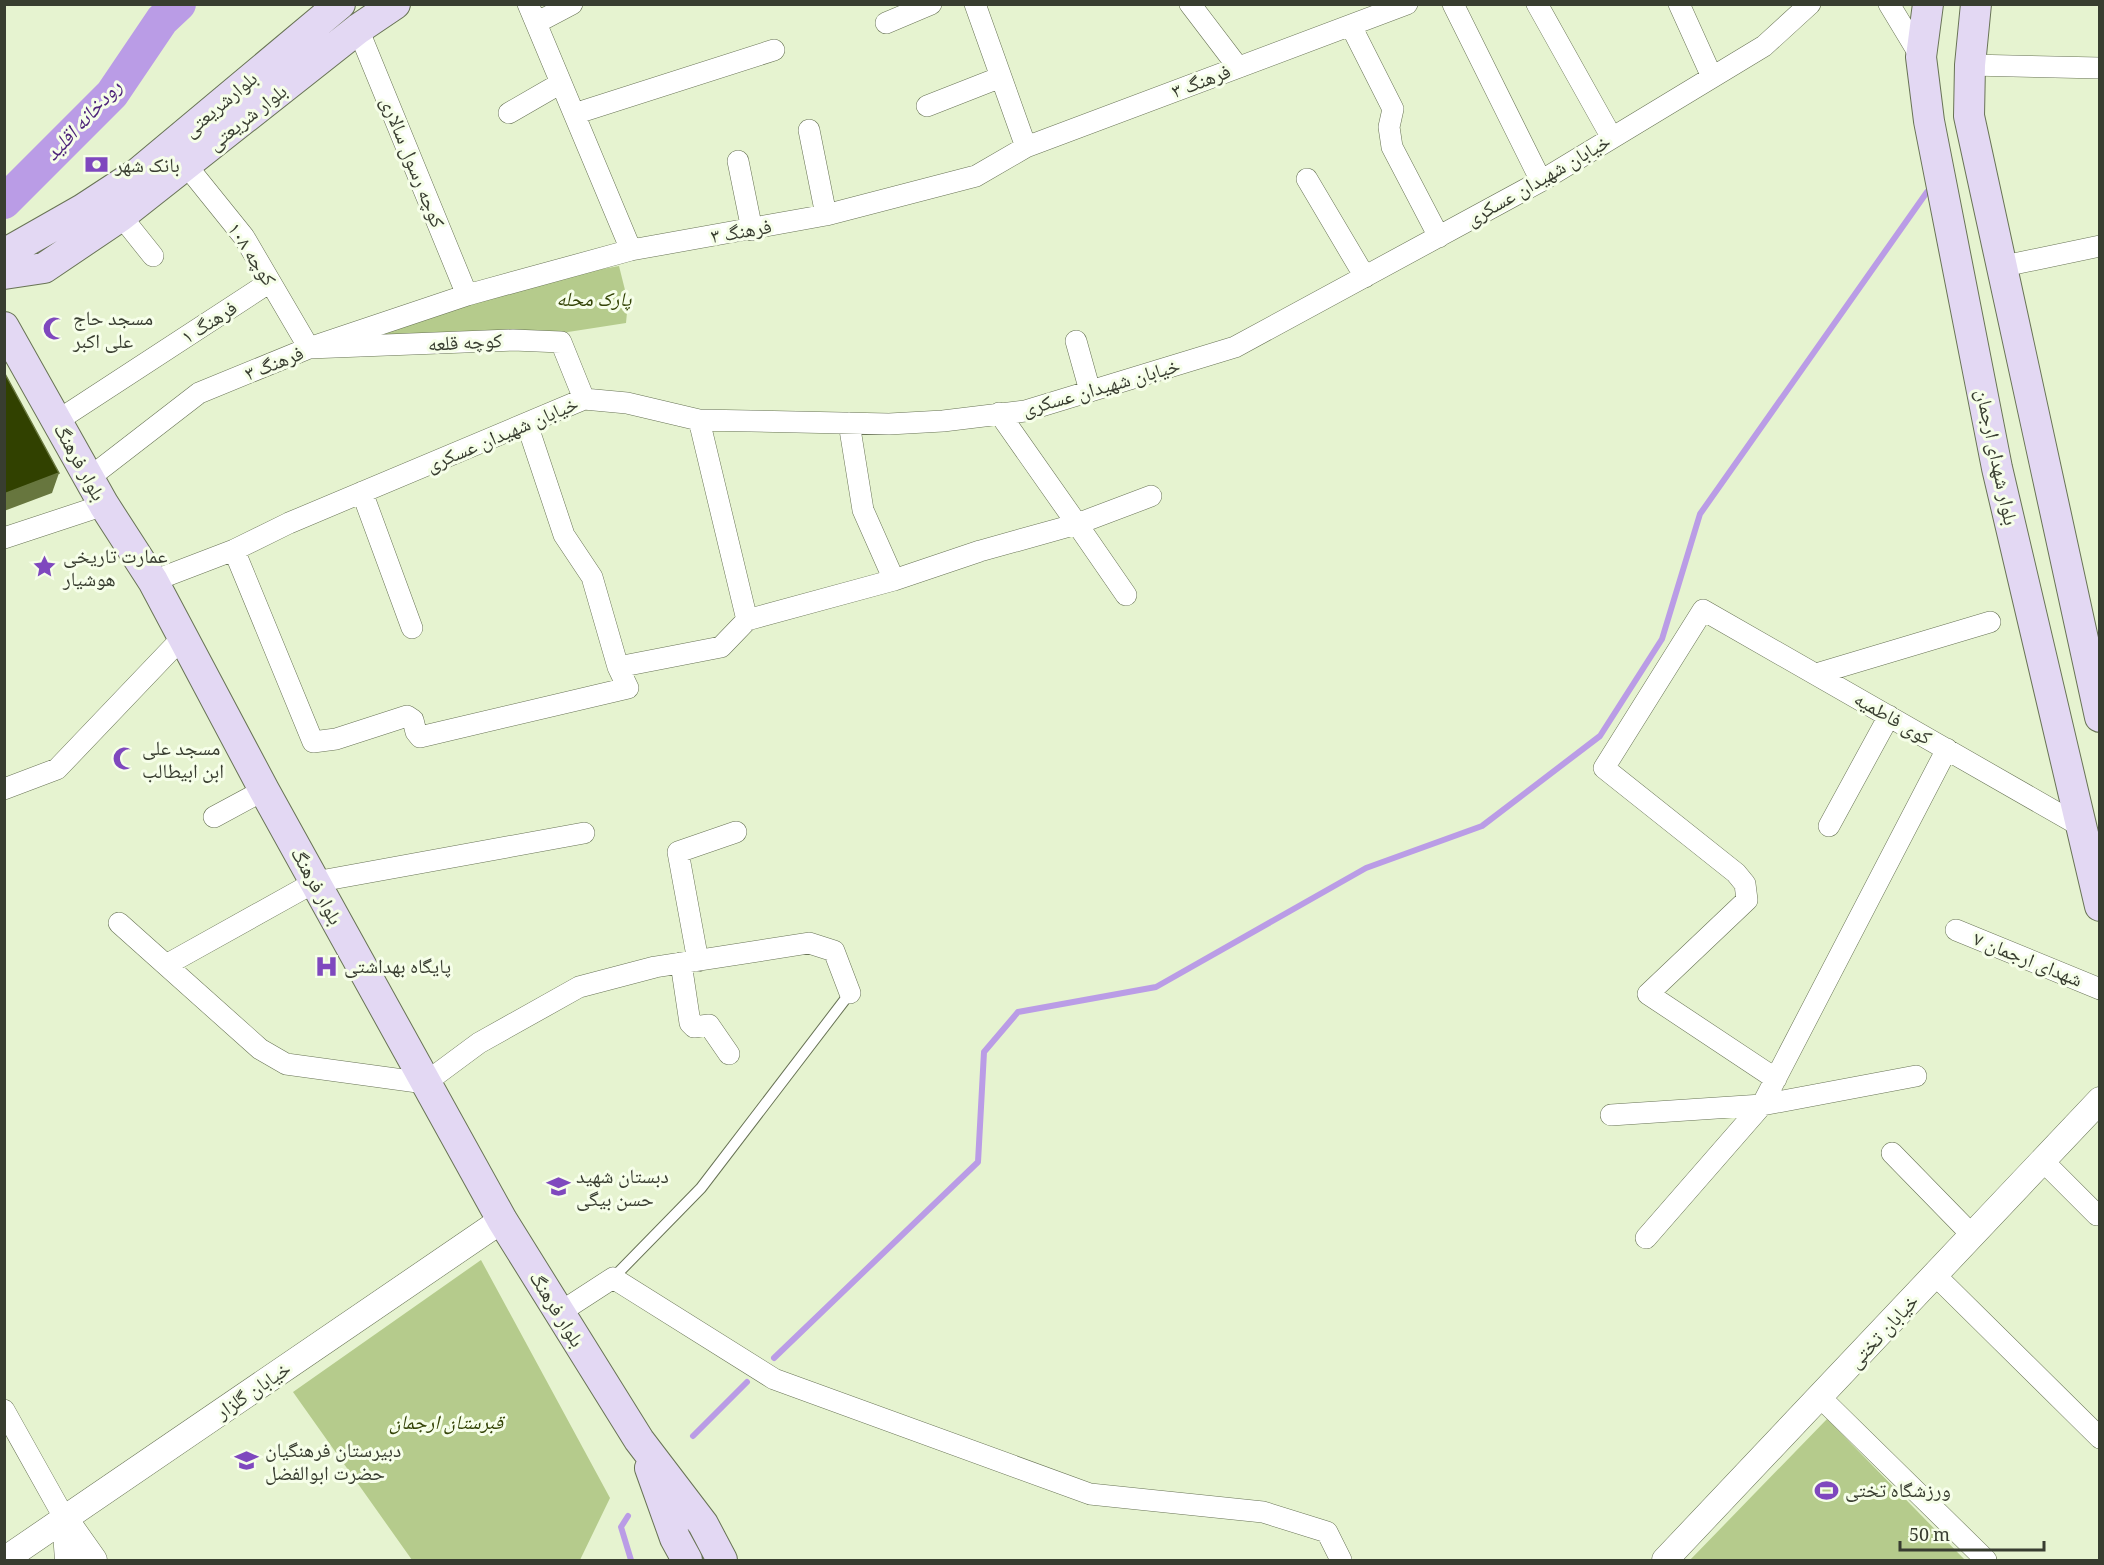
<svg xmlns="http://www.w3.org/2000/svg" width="2104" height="1565" viewBox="0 0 2104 1565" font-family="Georgia,'Noto Naskh Arabic',serif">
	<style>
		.green { fill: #b5cb8c }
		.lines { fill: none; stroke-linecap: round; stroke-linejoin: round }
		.stream { stroke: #ba9ce6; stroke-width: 6 }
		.river { stroke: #ba9ce6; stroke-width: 34 }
		.service-casing { stroke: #687355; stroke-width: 12 }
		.minor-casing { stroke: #687355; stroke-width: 22 }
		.tertiary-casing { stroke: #687355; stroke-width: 27 }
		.secondary-casing { stroke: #687355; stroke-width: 32 }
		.service { stroke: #fff; stroke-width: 10 }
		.minor { stroke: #fff; stroke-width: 21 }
		.tertiary { stroke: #fff; stroke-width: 26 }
		.secondary { stroke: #e3d8f3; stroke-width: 30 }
		.shaded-wall { fill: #67763e }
		.building { fill: #314100; stroke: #67763e; stroke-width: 1.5 }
		.labels { text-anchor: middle; stroke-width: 6; stroke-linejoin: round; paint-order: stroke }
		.street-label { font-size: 20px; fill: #383d30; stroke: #f6fee9 }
		.poi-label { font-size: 20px; fill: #383d30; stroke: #f6fee9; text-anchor: start }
		.park-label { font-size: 20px; font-style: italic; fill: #344407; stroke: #f6fee9 }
		.water-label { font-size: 21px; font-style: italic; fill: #4e247a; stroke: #f6fee9 }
	</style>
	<rect width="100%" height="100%" fill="#e6f3d0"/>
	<path class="green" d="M619,266L628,302L626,323L568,332L363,352L362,340L541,280Z
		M481,1260L610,1498L580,1560H412L293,1392Z
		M1827,1419L1965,1560H1690Z"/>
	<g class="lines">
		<path class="stream" d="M774,1358L978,1162L984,1052L1018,1012L1156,987L1366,868L1482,826L1600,736L1662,639L1700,514L1927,192
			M693,1436L747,1382
			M628,1516L621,1527L631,1560"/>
		<path class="river" d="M4,202L112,94L162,20L179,4"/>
		<defs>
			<path id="service" d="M613,1278L701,1188L850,993"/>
			<path id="minor" d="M528,4L631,250
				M975,4L1026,147
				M1190,4L1238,67
				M1453,4L1541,181
				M1537,4L1612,138
				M1679,4L1712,77
				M1889,4L1921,57
				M536,23L572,4
				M886,23L931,4
				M1351,26L1393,109L1389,127L1392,147L1439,237
				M358,29L467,295
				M1970,65L2100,68
				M927,106L1001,77
				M509,113L561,83
				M574,114L774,50
				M809,130L826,215
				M738,161L752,230
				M186,165L244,237L309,348L513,340L561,342L584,399
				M1307,179L1365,277
				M121,216L153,256
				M2004,266L2100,246
				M1076,341L1090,391
				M699,420L747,620
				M57,421L270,282
				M849,423L863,510L894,580
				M89,478L199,393L309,348L467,295L631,250L826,215L976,176L1026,147L1407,4
				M362,492L412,628
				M4,538L104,505
				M234,550L313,742L336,739L407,716L413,720L416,732L420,737L628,688L618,667L592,577L564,535L527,424
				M153,581L234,550L289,523L584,399L627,403L699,420L889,424L943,421L1025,411L1235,347L1541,181L1764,46L1810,4
				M1126,595L1077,524L1151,496
				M618,667L721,647L747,620L894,580L980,551L1077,524L999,413
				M1816,674L1990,622
				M4,789L57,769L182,638
				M214,817L264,790
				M1829,826L1889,716
				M119,923L260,1049L286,1064L425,1083L479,1043L579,987L655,967L809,943L834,951L850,993
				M1956,930L2100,989
				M698,961L678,852L736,832
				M681,963L690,1023L694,1027L709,1025L729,1054
				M166,965L315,882L584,833
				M1776,1079L1648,994L1747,900L1745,884L1736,873L1604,768L1703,610L2082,827
				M1611,1115L1762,1105L1916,1076
				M1892,1153L1972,1235
				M2043,1161L2097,1215
				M1646,1238L1762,1105L1947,749
				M1935,1275L2100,1438
				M559,1313L613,1278L774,1379L1090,1494L1263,1512L1327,1532L1341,1560
				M1821,1398L1986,1560
				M4,1410L65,1519"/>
			<path id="tertiary" d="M65,1519L94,1560
				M65,1519L68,1560
				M4,1560L502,1220
				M1665,1560L2100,1100"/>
			<path id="secondary" d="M1928,4L1921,57L1929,121L1997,468L2100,906
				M1976,4L1970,65L1969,116L2100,717
				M4,254L83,209L138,173L340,4
				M4,274L44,268L121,216L358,29L395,4
				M4,327L104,505L153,581L264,790L502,1220L639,1440L703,1524L722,1560
				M650,1468L675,1538L687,1560"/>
		</defs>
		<use href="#service" class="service-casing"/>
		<use href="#minor" class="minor-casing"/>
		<use href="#tertiary" class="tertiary-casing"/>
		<use href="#secondary" class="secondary-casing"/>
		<use href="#service" class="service"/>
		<use href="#minor" class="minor"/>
		<use href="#tertiary" class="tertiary"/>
		<use href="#secondary" class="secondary"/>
	</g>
	<path class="shaded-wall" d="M59,473L52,493L4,511V494Z"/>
	<path class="building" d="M4,372L59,473L4,494Z"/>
	<defs>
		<symbol id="bank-bare" viewBox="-9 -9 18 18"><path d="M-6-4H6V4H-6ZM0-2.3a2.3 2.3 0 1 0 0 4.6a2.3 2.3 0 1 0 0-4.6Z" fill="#7f48be" stroke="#f6fee9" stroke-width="2.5" paint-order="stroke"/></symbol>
		<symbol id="mosque-bare" viewBox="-9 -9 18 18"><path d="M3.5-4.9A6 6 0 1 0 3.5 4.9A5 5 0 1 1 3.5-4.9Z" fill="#7f48be" stroke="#f6fee9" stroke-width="2.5" paint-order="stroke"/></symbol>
		<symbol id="sight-bare" viewBox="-9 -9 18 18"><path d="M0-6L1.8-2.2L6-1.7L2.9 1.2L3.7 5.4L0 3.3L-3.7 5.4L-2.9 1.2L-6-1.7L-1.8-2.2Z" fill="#7f48be" stroke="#f6fee9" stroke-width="2.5" paint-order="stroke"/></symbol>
		<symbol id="hospital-bare" viewBox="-9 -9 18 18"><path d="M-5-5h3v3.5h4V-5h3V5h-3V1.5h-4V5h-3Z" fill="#7f48be" stroke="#f6fee9" stroke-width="2.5" paint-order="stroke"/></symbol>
		<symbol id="school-bare" viewBox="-9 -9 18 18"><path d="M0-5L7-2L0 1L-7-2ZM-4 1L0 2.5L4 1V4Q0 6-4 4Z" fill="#7f48be" stroke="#f6fee9" stroke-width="2.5" paint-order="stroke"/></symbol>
		<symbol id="stadium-bare" viewBox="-9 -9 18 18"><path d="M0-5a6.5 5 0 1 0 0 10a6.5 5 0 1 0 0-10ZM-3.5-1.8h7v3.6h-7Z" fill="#7f48be" stroke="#f6fee9" stroke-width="2.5" paint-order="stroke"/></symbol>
	</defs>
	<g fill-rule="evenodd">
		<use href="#bank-bare" x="80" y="148" width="33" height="33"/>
		<use href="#mosque-bare" x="38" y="312" width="33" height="33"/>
		<use href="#sight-bare" x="28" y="550" width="33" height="33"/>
		<use href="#mosque-bare" x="108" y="742" width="33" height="33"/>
		<use href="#hospital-bare" x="310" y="950" width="33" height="33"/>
		<use href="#school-bare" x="542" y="1170" width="33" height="33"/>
		<use href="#school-bare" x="230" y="1444" width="33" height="33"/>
		<use href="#stadium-bare" x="1810" y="1474" width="33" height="33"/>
	</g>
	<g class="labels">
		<g class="street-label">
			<text transform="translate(1201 81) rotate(-21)" y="7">فرهنگ ۳</text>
			<text transform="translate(220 104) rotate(-40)" y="7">بلوارشریعتی</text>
			<text transform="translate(247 117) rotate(-38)" y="7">بلوار شریعتی</text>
			<text transform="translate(413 162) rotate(68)" y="7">کوچه رسول سالاری</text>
			<text transform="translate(1538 180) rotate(-30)" y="7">خیابان شهیدان عسکری</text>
			<text transform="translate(741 231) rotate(-10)" y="7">فرهنگ ۳</text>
			<text transform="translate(252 254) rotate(57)" y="7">کوچه ۱۰۸</text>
			<text transform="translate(209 322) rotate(-33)" y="7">فرهنگ ۱</text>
			<text transform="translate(465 342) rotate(-3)" y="7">کوچه قلعه</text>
			<text transform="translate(274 363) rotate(-22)" y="7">فرهنگ ۳</text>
			<text transform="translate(1101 387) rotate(-16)" y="7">خیابان شهیدان عسکری</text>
			<text transform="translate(502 434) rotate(-23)" y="7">خیابان شهیدان عسکری</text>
			<text transform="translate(1997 457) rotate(78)" y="7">بلوار شهدای ارجمان</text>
			<text transform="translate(80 462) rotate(61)" y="7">بلوار فرهنگ</text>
			<text transform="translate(1893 718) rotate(30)" y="7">کوی فاطمیه</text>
			<text transform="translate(317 886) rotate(61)" y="7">بلوار فرهنگ</text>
			<text transform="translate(2028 959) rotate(22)" y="7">شهدای ارجمان ۷</text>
			<text transform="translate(557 1309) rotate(58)" y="7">بلوار فرهنگ</text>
			<text transform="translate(1883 1331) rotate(-47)" y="7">خیابان تختی</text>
			<text transform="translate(253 1390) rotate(-34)" y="7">خیابان گلزار</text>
		</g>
		<g class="poi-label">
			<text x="115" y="172">بانک شهر</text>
			<text x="73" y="325">مسجد حاج<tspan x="73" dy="23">علی اکبر</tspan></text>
			<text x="63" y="563">عمارت تاریخی<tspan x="63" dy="23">هوشیار</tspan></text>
			<text x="142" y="755">مسجد علی<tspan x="142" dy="23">ابن ابیطالب</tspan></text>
			<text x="344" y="973">پایگاه بهداشتی</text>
			<text x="576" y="1183">دبستان شهید<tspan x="576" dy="23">حسن بیگی</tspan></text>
			<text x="265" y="1457">دبیرستان فرهنگیان<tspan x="265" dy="23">حضرت ابوالفضل</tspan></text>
			<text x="1845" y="1497">ورزشگاه تختی</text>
		</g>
		<g class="park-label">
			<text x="594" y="306">پارک محله</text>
			<text x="446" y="1429">قبرستان ارجمان</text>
		</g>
		<g class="water-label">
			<text transform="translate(83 120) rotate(-47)" y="7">رودخانه اقلید</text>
		</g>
	</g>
	<rect width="2104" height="1565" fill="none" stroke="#383d30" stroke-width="12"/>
	<path d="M1900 1541v9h144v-9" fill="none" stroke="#383d30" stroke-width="3"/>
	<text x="1909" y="1541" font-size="18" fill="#383d30" stroke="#f6fee9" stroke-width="4.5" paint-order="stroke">50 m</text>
</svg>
